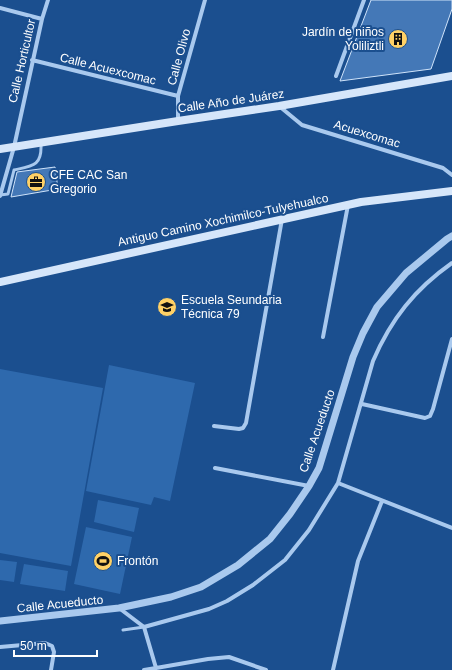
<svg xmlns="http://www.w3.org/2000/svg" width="452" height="670" viewBox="0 0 452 670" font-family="Arial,sans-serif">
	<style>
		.green { fill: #2e69ad }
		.building { fill: #4478b7; stroke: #cfe3fa }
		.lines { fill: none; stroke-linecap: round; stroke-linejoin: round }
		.service { stroke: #a9c9ee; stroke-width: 3 }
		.minor { stroke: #a9c9ee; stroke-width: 4 }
		.tertiary { stroke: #a9c9ee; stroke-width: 7 }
		.secondary { stroke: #d6e6fa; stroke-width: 8 }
		.labels { text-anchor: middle; stroke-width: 4; stroke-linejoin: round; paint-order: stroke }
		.poi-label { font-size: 12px; fill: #fff; stroke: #1b4f8f; text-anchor: start }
		.street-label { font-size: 12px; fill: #fff; stroke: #1b4f8f }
	</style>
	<rect width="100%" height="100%" fill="#1b4f8f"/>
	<path class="green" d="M109,365L195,383L170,501L154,497L151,505L86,491Z
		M0,369L103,388L71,566L0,553Z
		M98,500L139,508L134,532L94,522Z
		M86,527L132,537L120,594L74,584Z
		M0,560L17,562L14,582L0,580Z
		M24,564L68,571L65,591L20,584Z"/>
	<path class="building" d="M371,0H452V9L431,69L340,81Z
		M55,167L58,189L11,197L17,172Z"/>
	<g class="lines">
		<path class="service" d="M0,195L8,194L14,170C33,166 42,166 41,144
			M123,630L144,627"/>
		<path class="minor" d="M0,8L42,19
			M32,60L178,96
			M336,76L364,0
			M279,106L302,125L443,168L452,175
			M178,121V96L205,0
			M0,196L14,147L42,19L48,0
			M323,337L348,205
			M362,404L425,418L430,416L433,409L452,339
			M214,426L239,429L243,428L246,423L282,219
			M215,468L309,486
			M338,483L452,528
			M119,608L144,627
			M144,627L209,609L227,601L253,585L285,560L309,530L338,483L373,361C391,319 415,289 452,263
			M144,627L156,668L208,659L229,657L266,670
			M0,647L45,643L52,646L54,652L51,670
			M144,670L156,668
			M333,670L358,561L382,501"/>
		<path class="tertiary" d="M0,621L119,608L171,597L201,587L238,565L270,539L290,514L309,486L319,468L353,357L363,333L377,307L406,273L447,239L452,236"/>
		<path class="secondary" d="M0,149L178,121L279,106L452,76
			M0,282L361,202L452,191"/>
	</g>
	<defs>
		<symbol id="building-disc" viewBox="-11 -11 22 22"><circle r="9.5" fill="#ffd166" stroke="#1b4f8f"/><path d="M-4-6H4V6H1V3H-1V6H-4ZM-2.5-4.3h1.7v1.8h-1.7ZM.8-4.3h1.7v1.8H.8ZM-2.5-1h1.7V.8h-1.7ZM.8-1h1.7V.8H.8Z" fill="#111"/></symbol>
		<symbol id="office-disc" viewBox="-11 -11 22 22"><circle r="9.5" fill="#ffd166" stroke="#1b4f8f"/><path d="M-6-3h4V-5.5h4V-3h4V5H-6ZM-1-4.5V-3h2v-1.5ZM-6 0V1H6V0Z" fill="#111"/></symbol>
		<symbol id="school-disc" viewBox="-11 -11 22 22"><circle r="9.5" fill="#ffd166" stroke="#1b4f8f"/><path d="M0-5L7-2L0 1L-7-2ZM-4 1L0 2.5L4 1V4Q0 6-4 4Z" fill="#111"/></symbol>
		<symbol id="stadium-disc" viewBox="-11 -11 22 22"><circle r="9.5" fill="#ffd166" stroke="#1b4f8f"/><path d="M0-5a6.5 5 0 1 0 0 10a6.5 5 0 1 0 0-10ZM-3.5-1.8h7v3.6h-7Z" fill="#111"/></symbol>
	</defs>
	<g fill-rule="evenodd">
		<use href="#building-disc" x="387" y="28" width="22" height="22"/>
		<use href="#office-disc" x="25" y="171" width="22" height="22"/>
		<use href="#school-disc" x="156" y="296" width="22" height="22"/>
		<use href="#stadium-disc" x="92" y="550" width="22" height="22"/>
	</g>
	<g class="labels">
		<g class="poi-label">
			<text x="384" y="36" text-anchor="end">Jardín de niños<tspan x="384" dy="14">Yoliliztli</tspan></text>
			<text x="50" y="179">CFE CAC San<tspan x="50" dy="14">Gregorio</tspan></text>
			<text x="181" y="304">Escuela Seundaria<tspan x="181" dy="14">Técnica 79</tspan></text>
			<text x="117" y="565">Frontón</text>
		</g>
		<g class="street-label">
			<text transform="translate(179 57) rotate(-75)" y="4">Calle Olivo</text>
			<text transform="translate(22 61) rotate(-77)" y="4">Calle Horticultor</text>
			<text transform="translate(108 69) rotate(14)" y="4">Calle Acuexcomac</text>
			<text transform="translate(231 101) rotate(-8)" y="4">Calle Año de Juárez</text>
			<text transform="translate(367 134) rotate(17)" y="4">Acuexcomac</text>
			<text transform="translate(223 220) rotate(-12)" y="4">Antiguo Camino Xochimilco-Tulyehualco</text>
			<text transform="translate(317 431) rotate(-71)" y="4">Calle Acueducto</text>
			<text transform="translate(60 604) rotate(-6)" y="4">Calle Acueducto</text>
		</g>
	</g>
	<path d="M14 650v6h83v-6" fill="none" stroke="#ffffff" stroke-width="2"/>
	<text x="20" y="650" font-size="12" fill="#ffffff" stroke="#1b4f8f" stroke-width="3" paint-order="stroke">50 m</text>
</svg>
